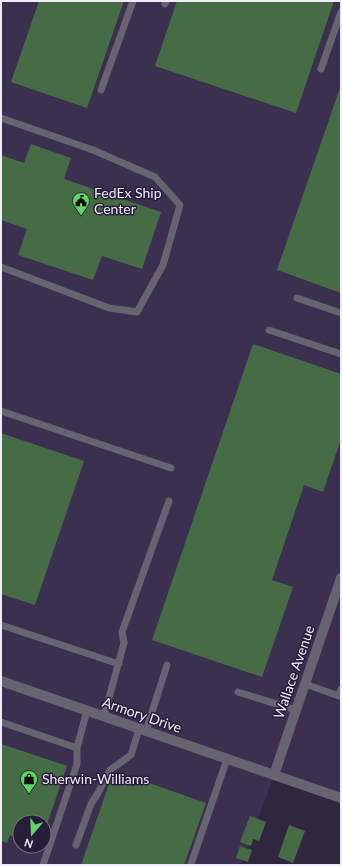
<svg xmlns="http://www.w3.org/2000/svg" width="342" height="866" viewBox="0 0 342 866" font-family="Lato,sans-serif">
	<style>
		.built { fill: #3c3050; fill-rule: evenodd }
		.building { fill: #466c46 }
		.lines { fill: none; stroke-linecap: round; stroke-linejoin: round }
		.lane { stroke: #676370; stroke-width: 7 }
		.street { stroke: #676370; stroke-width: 10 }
		.labels { text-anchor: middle; stroke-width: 3; stroke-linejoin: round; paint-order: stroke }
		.poi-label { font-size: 14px; fill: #f0eafb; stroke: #271d36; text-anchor: start }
		.street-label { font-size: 14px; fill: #f0eafb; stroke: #271d36 }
	</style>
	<rect width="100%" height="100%" fill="#302640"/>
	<path class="built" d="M1,1H341V798L274,775L241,865H1ZM20,822H44V846H20Z"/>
	<path class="building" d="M39,1H124L87,108L11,82Z
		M177,1H334L296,113L155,66Z
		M341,85V293L277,270Z
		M31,144L71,158L64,179L161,212L142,269L102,256L93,280L18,255L27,229L1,220V155L24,163Z
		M253,344L341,374V439L323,492L304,485L272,580L293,587L262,677L152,640Z
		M1,433L84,461L35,605L1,594Z
		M1,744L67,766L44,833V822H20V839L10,835L7,843L1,841Z
		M111,778L135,786L138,779L206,803L184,865H81Z
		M250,816L266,822L259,841L253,839L251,846L240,842Z
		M289,825L305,831L293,863L278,857Z
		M240,846L252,850L248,862L236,858Z"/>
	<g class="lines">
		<path class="lane" d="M165,4L166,1
			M321,69L341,12
			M101,90L133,1
			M1,118L93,150L155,177L180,205L163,265L137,312L109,308L1,267
			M297,298L341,313
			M269,330L341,354
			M1,411L171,468
			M1,625L119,664
			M305,684L339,696L341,689
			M238,692L296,710
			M104,716L124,643L122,632L169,501
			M1,722L77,748L87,710
			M146,731L167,665
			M76,845L91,804L98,793L110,770L131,755L139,729
			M191,864L227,759
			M43,865L77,764V748"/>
		<path class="street" d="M1,681L341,798
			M274,775L341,578"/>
	</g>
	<defs>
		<symbol id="civic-pin" viewBox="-11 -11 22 30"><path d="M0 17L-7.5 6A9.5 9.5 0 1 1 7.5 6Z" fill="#64d468" stroke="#271d36"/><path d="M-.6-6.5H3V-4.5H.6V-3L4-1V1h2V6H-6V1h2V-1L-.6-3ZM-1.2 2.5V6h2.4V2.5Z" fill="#111"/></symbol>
		<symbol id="shop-pin" viewBox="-11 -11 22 30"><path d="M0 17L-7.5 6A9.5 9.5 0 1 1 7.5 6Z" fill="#64d468" stroke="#271d36"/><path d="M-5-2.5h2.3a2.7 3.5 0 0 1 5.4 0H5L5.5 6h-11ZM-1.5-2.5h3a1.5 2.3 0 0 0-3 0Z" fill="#111"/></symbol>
	</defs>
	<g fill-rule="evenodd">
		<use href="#civic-pin" x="71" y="191" width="20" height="27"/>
		<use href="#shop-pin" x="19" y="769" width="20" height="27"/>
	</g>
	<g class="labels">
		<g class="poi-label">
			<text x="94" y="198">FedEx Ship<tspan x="94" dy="16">Center</tspan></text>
			<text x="42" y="784">Sherwin-Williams</text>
		</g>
		<g class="street-label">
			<text transform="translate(294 672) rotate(-71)" y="5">Wallace Avenue</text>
			<text transform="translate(142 715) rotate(19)" y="5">Armory Drive</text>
		</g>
	</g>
	<rect width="342" height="866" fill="none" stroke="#f0eafb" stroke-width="4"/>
	<g transform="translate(32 834) rotate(199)"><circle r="19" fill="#271d36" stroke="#776f85"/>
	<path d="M0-3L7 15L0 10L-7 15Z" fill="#64d468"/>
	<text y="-6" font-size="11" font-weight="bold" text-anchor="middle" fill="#f0eafb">N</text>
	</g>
</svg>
